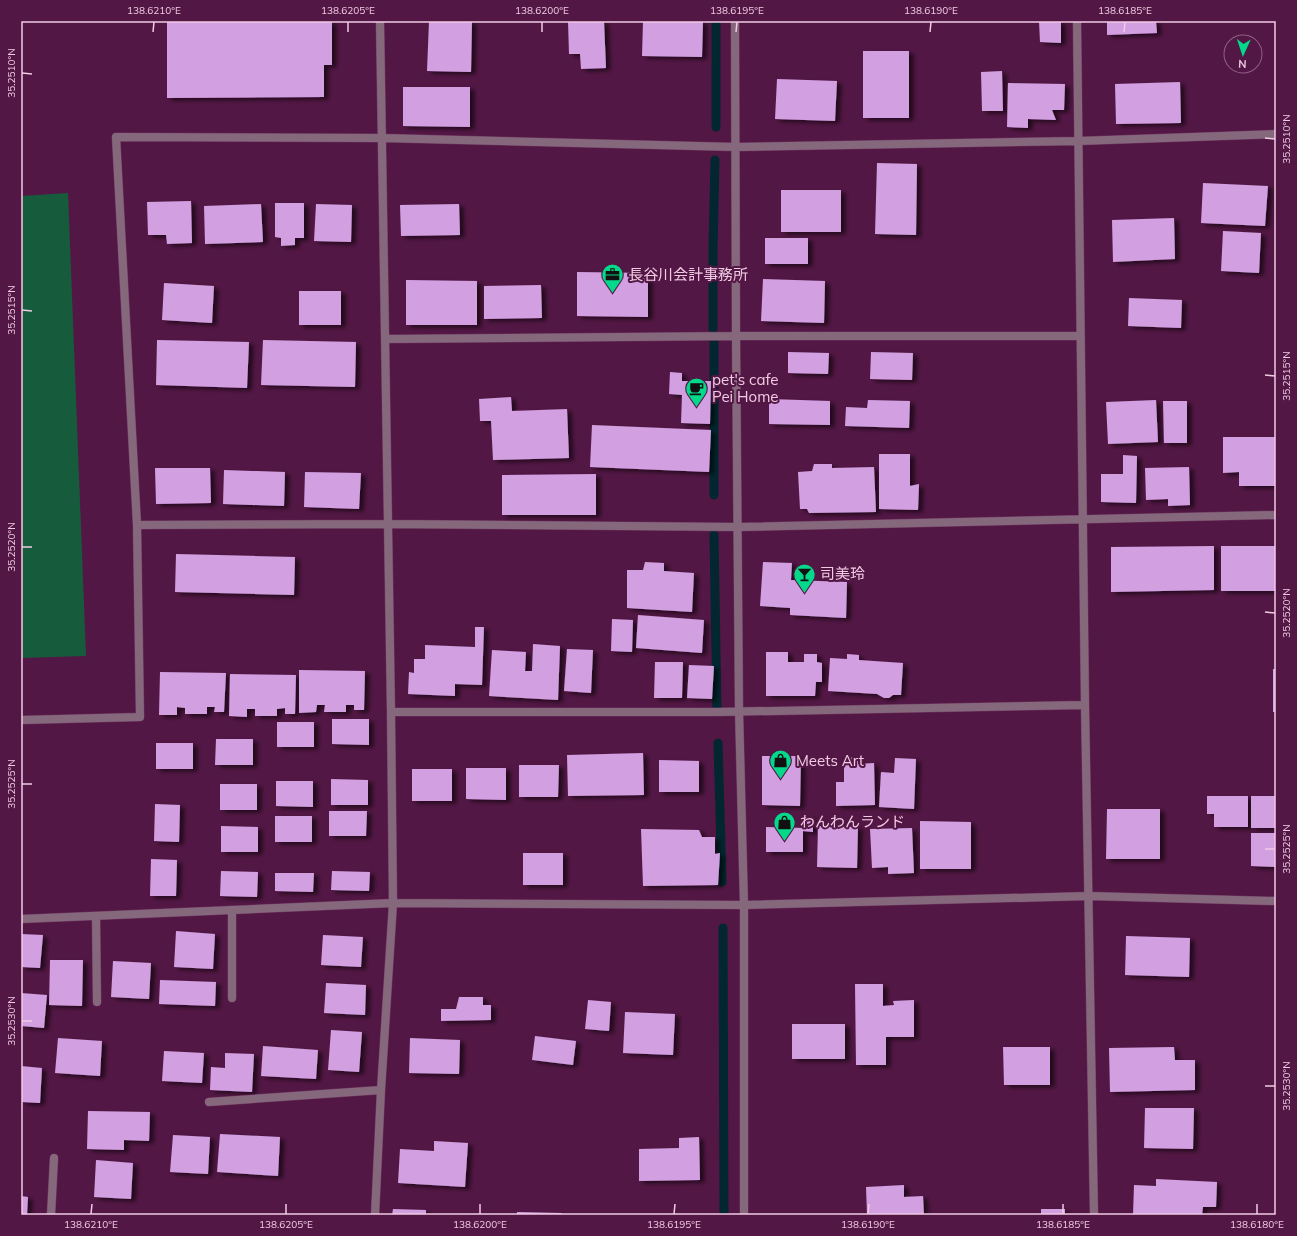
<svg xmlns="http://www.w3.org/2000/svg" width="1297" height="1236" viewBox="0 0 1297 1236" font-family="Mulish,'Noto Sans JP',sans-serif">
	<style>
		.green { fill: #165c3c }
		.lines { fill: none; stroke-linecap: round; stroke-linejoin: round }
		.stream { stroke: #022730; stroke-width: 9 }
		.building { fill: #d29fe1; filter: url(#shadow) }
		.street-casing { stroke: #6f3762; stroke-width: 9 }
		.street { stroke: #86687c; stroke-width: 8 }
		.ticks { fill: none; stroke: #f1cbe4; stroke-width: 1.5 }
		.labels { text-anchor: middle; stroke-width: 4; stroke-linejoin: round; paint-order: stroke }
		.poi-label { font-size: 15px; fill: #f1cbe4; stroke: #531745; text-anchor: start }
		.neatline { fill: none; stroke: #f1cbe4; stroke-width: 1.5 }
		.ticks-label { font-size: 10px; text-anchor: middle; fill: #f1cbe4 }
	</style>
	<defs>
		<filter id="shadow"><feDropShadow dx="4.5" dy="2.5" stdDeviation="2" flood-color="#0009"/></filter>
	</defs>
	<rect width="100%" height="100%" fill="#531745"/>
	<path class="green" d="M68,193L86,656L21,658V196Z"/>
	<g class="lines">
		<path class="stream" d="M716,21V127
			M713,329V249L715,160
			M714,339V495
			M714,535L717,712
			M718,743L722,882
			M723,928L724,1215"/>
	</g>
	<path class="building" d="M167,21H332V65H324V97L167,98Z
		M429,21H472L471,72L427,71Z
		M568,21H604L606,68L581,69L580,54H569Z
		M643,21H703L702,57L642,56Z
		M1039,21H1061V43L1040,42Z
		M1107,21H1156L1157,33L1107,35Z
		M863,51H909V118H863Z
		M1002,71L1003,111H982L981,72Z
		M777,79L837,81L835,121L775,119Z
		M1180,82L1181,123L1116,124L1115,84Z
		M1008,83L1065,84L1064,110H1052L1056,120L1028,119V128L1007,127Z
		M403,87H470V127L403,126Z
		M877,163L917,164L916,235L875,234Z
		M1203,183L1268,186L1265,226L1201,223Z
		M781,190H841V232H781Z
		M191,201L192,243L167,244L166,235H148L147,202Z
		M275,203H304V238H295V245L281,246V238L275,237Z
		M261,204L263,242L205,244L204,206Z
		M316,204L352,205L351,242L314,241Z
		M459,204L460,235L401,236L400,205Z
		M1174,218L1175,259L1113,262L1112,220Z
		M1223,231L1261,233L1259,273L1221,271Z
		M765,238H808V264H765Z
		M577,272L648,273V317L577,316Z
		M763,279L825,281L824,323L761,321Z
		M406,280L477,281V325H406Z
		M164,283L214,286L212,323L162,320Z
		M541,285L542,318L484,319V286Z
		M299,291H341V325H299Z
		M1129,298L1182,300L1181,328L1128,326Z
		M157,340L249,342L247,388L156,385Z
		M263,340L356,342L355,387L261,385Z
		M788,352L829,353L828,374L788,373Z
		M871,352L913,353L912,380L870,379Z
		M670,372L682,373V381H711L710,424L681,423L682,395L669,394Z
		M511,397L512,411L567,409L569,458L493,460L491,421H480L479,399Z
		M769,399L830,401V425L769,424Z
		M868,400L910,401L909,428L845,426L846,407L867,408Z
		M1156,400L1158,442L1108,444L1106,402Z
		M1163,401H1187V443H1164Z
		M592,425L711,430L709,472L590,467Z
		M1223,437H1276V486H1239V472L1223,473Z
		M879,454H910V486L919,484L918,510L879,509Z
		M1123,455L1137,456L1136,503L1101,502V474H1123Z
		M814,464H832V468L874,467L876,512L809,513L807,509H800L798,472L812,471Z
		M1189,467L1190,505L1168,506V499L1146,500L1145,468Z
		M155,468H210L211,503L156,504Z
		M224,470L285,472L284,506L223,504Z
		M305,472L361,473L359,509L304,507Z
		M596,474V515H502V475Z
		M1214,546V590L1111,592V547Z
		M1221,546H1276V591H1221Z
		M176,554L295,557L294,595L175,592Z
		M645,562L664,563V571L694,573L692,612L627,608V570H643Z
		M763,562L792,563L791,580L847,582L846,618L790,615V608L760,606Z
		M638,615L704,620L702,653L636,648Z
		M612,619L633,620L632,652L611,651Z
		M475,627H484L482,685L455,684V696L408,694L409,672L414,673V659H425V645L475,647Z
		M533,644L560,646L558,700L489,696L492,650L526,652L525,671H532Z
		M567,649L593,650L591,693L564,691Z
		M766,652H788V662H804V654H817V662L822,663V682H816L815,696H766Z
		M847,654L859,655V660L903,663L901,695H893L889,698H884L877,694L828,691L830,658L847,659Z
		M655,662H683L682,698H654Z
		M689,665L714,666L712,699L687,698Z
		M1273,669H1276V712H1273Z
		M299,670L365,671L364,710H354V705H346V712H324L325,705H317L316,712L299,713Z
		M160,672L226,673L224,712H214L215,707H207V714H185V708L177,707V715H159Z
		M230,674L296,675L295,714H285V708L277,709V716H255V709H247V717L229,716Z
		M332,719H369V745L332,744Z
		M277,722H314V747H277Z
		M216,739H253V765H215Z
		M156,743H193V769H156Z
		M643,753L644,795L568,796L567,755Z
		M762,756H801L800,806L762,805Z
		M858,757V764L874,763L875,805L836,806V782H844V758Z
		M895,758L916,759L914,809L879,807L881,772L894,773Z
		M659,760L699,761V792H659Z
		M519,765H559L558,797H519Z
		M466,768H506V800L466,799Z
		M412,769H452V801H412Z
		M331,779L368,780V805H331Z
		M276,781H313V807L276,806Z
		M220,784H257V810H220Z
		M1207,796H1248V827H1214V814H1207Z
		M1251,796H1276V828H1251Z
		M155,804L180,805L179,842L154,841Z
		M1107,809H1160V859H1106Z
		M329,811H367L366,836H329Z
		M275,816H312V842H275Z
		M805,817H813V832L803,831V852H766V827L805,828Z
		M920,821L971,822V869H920Z
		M221,826L258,827V852H221Z
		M818,826L858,827L857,868L817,867Z
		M912,828L914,873L888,874V867L872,868L870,829Z
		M641,829L699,830L702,837H715V854L720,853L718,885L643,886Z
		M1251,833H1276V867L1251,866Z
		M523,853H563V885H523Z
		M151,859L177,860L176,896H150Z
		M221,871L258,872L257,897L220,896Z
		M332,871L370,872L369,891L331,890Z
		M275,873H314L313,892L275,891Z
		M176,931L215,934L213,969L174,967Z
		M21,934L43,935L40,968L21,967Z
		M323,935L363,937L361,967L321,965Z
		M1126,936L1190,938L1189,977L1125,975Z
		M50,960H83L82,1006L49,1005Z
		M113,961L151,963L149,999L111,997Z
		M160,980L216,982L215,1006L159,1004Z
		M326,983L366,985L365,1015L324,1013Z
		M855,984H883V1006L894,1005L893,1001L914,1000V1037H886V1065H856Z
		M21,993L47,995L44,1028L21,1026Z
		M459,997H483V1005H491V1020L441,1021V1009H456Z
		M588,1000L611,1002L609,1031L585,1029Z
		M625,1012L675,1014L673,1055L623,1053Z
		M792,1024H845V1059H792Z
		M331,1030L362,1032L359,1072L328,1070Z
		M535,1036L576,1041L573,1065L532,1060Z
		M58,1038L102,1041L100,1076L55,1073Z
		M410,1038L460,1040L459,1074L409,1073Z
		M263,1046L318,1050L316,1079L261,1076Z
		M1003,1047H1050V1085H1004Z
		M1174,1047L1175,1060H1195V1090L1110,1092L1109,1048Z
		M164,1051L204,1053L202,1083L162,1081Z
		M225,1053L254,1054L252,1092L210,1090L211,1067L225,1068Z
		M21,1066L42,1068L40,1103L21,1102Z
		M1145,1108H1194L1193,1149L1144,1148Z
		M88,1111L150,1112L149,1141L124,1140V1150L87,1149Z
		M220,1134L280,1137L278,1176L217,1172Z
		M173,1135L210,1137L208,1174L170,1172Z
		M699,1137L700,1180L639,1181V1149L679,1148V1138Z
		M434,1141L468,1143L465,1187L398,1183L400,1149L434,1151Z
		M96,1160L133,1163L131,1199L94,1197Z
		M1156,1179L1217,1182L1216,1207H1203L1202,1215H1133L1134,1185L1156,1186Z
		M904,1185V1197L923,1196L924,1215H867L866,1187Z
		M21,1196L28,1197L27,1215H21Z
		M393,1209L426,1210V1215H392Z
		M1041,1209H1065V1215H1041Z
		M517,1212L562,1213V1215H517Z"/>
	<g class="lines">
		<defs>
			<path id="street" d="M735,21L736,336L739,710L744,905V1215
				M1077,21L1085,705L1094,1215
				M385,339L736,336H1080
				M137,525L387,524L738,527L1276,515
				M391,712H717L1085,705
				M21,720L140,717L137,525L116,137L382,138L736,147L1078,141L1276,134
				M232,910V998
				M96,916L97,1002
				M21,919L393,903L744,905L1089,896L1276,901
				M209,1102L381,1090
				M51,1215L54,1158
				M375,1215L381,1090L393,903L391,712L380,21"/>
		</defs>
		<use href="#street" class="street-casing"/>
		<use href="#street" class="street"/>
	</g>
	<path class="ticks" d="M153,32L154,22M348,32V22M542,32V22M736,32L737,22M930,32L931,22M1124,32L1125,22M22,73L32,74M1265,138L1275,139M22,310L32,311M1265,375L1275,376M22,547H32M1265,612L1275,613M22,784H32M1265,849H1275M22,1021H32M1265,1086H1275M91,1214L92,1204M286,1214V1204M480,1214V1204M674,1214L675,1204M868,1214L869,1204M1063,1214V1204M1257,1214V1204"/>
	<defs>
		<symbol id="office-pin" viewBox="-11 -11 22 30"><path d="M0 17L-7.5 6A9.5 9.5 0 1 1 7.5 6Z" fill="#04d98b" stroke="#531745"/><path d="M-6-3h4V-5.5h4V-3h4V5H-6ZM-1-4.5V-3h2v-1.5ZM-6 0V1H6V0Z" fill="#111"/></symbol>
		<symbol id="cafe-pin" viewBox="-11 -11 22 30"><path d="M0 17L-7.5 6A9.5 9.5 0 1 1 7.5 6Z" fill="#04d98b" stroke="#531745"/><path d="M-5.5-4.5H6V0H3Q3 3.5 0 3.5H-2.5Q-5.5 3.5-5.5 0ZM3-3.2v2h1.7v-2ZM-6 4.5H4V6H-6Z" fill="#111"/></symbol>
		<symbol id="bar-pin" viewBox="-11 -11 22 30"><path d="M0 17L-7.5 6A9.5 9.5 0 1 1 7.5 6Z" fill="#04d98b" stroke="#531745"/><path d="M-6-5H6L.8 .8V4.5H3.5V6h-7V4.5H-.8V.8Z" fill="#111"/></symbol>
		<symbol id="shop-pin" viewBox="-11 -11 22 30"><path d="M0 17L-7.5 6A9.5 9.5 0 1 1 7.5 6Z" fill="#04d98b" stroke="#531745"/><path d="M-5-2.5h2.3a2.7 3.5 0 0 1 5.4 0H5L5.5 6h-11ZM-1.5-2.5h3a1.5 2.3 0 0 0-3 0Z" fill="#111"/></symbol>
	</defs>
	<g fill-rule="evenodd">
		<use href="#office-pin" x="600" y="262" width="25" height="34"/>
		<use href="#cafe-pin" x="684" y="376" width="25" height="34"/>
		<use href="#bar-pin" x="792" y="562" width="25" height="34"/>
		<use href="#shop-pin" x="768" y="748" width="25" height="34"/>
		<use href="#shop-pin" x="772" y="810" width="25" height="34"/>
	</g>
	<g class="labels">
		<g class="poi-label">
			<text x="628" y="280">長谷川会計事務所</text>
			<text x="712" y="385">pet's cafe<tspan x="712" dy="17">Pei Home</tspan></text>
			<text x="820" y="579">司美玲</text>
			<text x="796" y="766">Meets Art</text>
			<text x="800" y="827">わんわんランド</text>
		</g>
	</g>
	<rect width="1297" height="1236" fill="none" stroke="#531745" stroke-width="44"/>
	<g transform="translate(1243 54) rotate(183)"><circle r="19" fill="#531745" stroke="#925f85"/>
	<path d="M0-3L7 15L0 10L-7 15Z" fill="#04d98b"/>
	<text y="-6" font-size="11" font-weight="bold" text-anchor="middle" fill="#f1cbe4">N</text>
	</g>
	<rect x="22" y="22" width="1253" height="1192" class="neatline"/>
	<g class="ticks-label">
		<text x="154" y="14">138.6210°E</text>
		<text x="348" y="14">138.6205°E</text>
		<text x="542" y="14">138.6200°E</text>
		<text x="737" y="14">138.6195°E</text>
		<text x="931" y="14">138.6190°E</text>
		<text x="1125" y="14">138.6185°E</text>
		<text transform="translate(11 73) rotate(-90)" y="4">35.2510°N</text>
		<text transform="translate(1286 139) rotate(-90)" y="4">35.2510°N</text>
		<text transform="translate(11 310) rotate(-90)" y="4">35.2515°N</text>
		<text transform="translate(1286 376) rotate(-90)" y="4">35.2515°N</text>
		<text transform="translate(11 547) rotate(-90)" y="4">35.2520°N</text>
		<text transform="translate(1286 613) rotate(-90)" y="4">35.2520°N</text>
		<text transform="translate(11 784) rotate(-90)" y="4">35.2525°N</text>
		<text transform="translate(1286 849) rotate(-90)" y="4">35.2525°N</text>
		<text transform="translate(11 1021) rotate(-90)" y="4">35.2530°N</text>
		<text transform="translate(1286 1086) rotate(-90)" y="4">35.2530°N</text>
		<text x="91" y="1228">138.6210°E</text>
		<text x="286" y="1228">138.6205°E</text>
		<text x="480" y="1228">138.6200°E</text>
		<text x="674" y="1228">138.6195°E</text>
		<text x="868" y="1228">138.6190°E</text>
		<text x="1063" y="1228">138.6185°E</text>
		<text x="1257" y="1228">138.6180°E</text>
	</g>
</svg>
